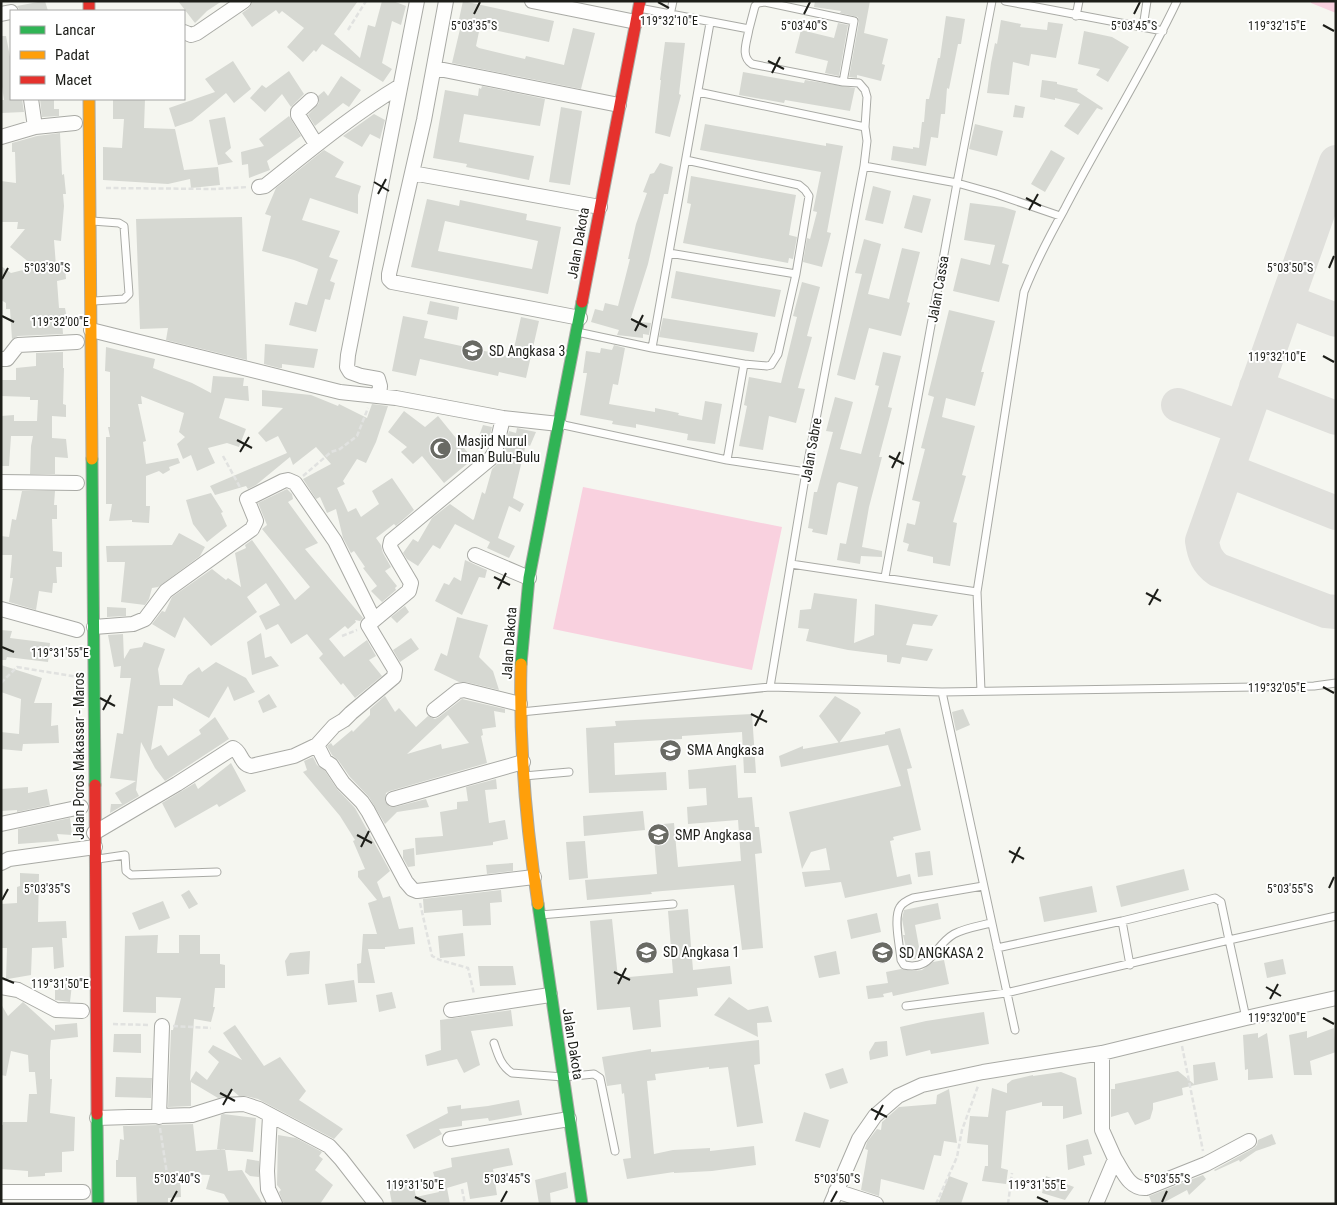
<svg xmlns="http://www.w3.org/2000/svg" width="1337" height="1205" viewBox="0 0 1337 1205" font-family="'Roboto Condensed',sans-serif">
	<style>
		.green { fill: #f9d1df }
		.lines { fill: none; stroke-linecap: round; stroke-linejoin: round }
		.taxiway { stroke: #e0e0dc; stroke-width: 34 }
		.building { fill: #d6d8d2; fill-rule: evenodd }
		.lane-casing { stroke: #a9aaa5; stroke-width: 9 }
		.street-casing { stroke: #a9aaa5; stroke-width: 16 }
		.fast-casing { stroke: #a9aaa5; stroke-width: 13 }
		.slow-casing { stroke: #a9aaa5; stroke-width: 13 }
		.jam-casing { stroke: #a9aaa5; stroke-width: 13 }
		.path { stroke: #e1e2e0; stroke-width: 2.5; stroke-dasharray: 5 2.5; stroke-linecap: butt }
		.lane { stroke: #fefefd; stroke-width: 7 }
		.street { stroke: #fefefd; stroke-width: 14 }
		.fast { stroke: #30b455; stroke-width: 11 }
		.slow { stroke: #ff9f0a; stroke-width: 11 }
		.jam { stroke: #e5322d; stroke-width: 11 }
		.ticks { fill: none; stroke: #1d1e19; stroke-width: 2 }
		.labels { text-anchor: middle; stroke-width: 4; stroke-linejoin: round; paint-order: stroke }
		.street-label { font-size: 14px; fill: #1d1e19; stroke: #fff }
		.poi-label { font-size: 14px; fill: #1d1e19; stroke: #fff; text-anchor: start }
		.ticks-label { font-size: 12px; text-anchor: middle; fill: #1d1e19; stroke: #fff; stroke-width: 4; stroke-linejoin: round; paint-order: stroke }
	</style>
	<rect width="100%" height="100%" fill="#f5f6f0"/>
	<path class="green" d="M1311,1H1336V13L1311,3Z
		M583,487L782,527L752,670L553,629Z"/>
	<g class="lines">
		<path class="taxiway" d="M1336,162L1202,541C1204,554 1207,562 1218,570L1326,611L1336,612
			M1287,301L1336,320
			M1256,387L1336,418
			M1178,405L1242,428
			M1227,470L1336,513"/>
	</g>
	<path class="building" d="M43,1H45L48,11H20L17,6Z
		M178,1H222L207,11L195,23Z
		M253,1H358L334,34L360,58L368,25L375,27L382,1H393L406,6L401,25L392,21L382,63L392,69L383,82L322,44L316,52L314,50L303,62L287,47L304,28L282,11L279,14L276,10L252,27L242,13L249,8Z
		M463,1L554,21L549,42L480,27L476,46L479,48L525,59L526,56L564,65L573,28L595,33L581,89L452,63L461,25L458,24Z
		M815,1H870L864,33L888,39L882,64L885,65L881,81L857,75V78L849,77L859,22L858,17L840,13L841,11L814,7Z
		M946,16L965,19L961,44H958L949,89L947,88L945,114H941L938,138L931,137L926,166L891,160L893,146L913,149V147L919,148L922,122H924L926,99H929L938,58H940Z
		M1001,20L1021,24L1020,27L1047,30L1048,22L1063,24L1056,58L1031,54L1029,66L1013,62L1009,95L987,93L991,63L995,43L997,44Z
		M838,23L848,25L839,76L825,73L828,61L795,53L801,30L834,38Z
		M1084,31L1112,37L1129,47L1108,82L1096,75L1100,69L1078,64Z
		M1,36H6L11,62V99H22L24,112L1,113V100H4L1,80Z
		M665,42L685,43L679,94L681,95L670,137L655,133L661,80H660Z
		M233,61L251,89L234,103L226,93L192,121L175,127L169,108L215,92L205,79Z
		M289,71L304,94L291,107L282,94L265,112L250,98L262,85L266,88Z
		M743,72L804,83L805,80L855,88L850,111L785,100L784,103L739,95Z
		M341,76L361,90L349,107L343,103L315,126L308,115L319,103L318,96L324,91L328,96Z
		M1042,80L1057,82V84L1078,89L1077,91L1103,108L1102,110L1097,108L1078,135L1064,126L1080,104L1055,98V100L1040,97Z
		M482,86L545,99L540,126L464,114L459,142L534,156L529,180L466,167L467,164L433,158L445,90L478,96L479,88L481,89Z
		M40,99H54V109H59V116L42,117Z
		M113,99H145L144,128L175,129L184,170L218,167L220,185L191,188L190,179L168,184L103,180V147L122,148L124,119H113Z
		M1015,105L1025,107L1023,118L1013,117Z
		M561,107L582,111L570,185L549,182Z
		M374,114L385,120L380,139L370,134L362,147L343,136Z
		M289,116L301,136L267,161L270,170L249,178L248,164L242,165L241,152L264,146L259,139Z
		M225,117L231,148L225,153L233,162L218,165L209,120Z
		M705,124L826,146V143L843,146L827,232L831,233L822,267L803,262L807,238L810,239L817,212L813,211L821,172L700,150Z
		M975,124L1003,131L997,156L969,149Z
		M60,133L62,175L64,174L66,194H63L64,206L61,241L54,240L56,266H65L66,279L57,281L59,308H65L67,319H62L63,334L18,336L12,339L10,309H6V303L1,300V266L11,273L35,267L10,247L25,229H17L18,222H1V181L16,183L15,152H12V143L37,136Z
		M324,150L344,162L335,177L361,186L358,195V214L310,198L302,220L340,231L329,257L338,260L330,281L335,283L330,300L325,299L316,332L289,325L295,302L307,305L318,269L294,260L262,251L271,216L265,214L276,188Z
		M1051,150L1065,158L1045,192L1031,184Z
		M660,163L673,167L668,194H664L648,264L630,321L651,323L649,335L643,334V338L617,335L619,330L591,322L595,309L603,311L605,303L618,306L630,259H628L636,224L647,193L643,192L650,174L654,173Z
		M691,176L796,195L789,235L797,237L793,259L789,258L788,263L683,243L691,204L687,203Z
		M873,186L891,191L883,224L865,220Z
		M913,195L931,199L922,233L904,228Z
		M427,199L459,206L460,200L527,214L526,220L561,227L548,294L411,267ZM445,221L538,241L532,269L438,251Z
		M970,203L1003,207L1016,211L1002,263L1009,265L999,302L953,291L961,258L990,265L995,245L964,240Z
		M242,217L247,360L166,340L168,328L140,329L136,219Z
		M864,239L881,244L868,294L889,299L902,248L920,252L907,302L910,303L901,336L869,328L855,380L837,375L862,274L855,273Z
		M676,271L781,290L775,317L671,298Z
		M802,282L820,287L807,336L812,337L798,388L805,389L796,423L769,416L763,450L739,446L747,406L744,405L749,377L781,383L797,317L793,316Z
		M430,301L459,307L457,320L427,314Z
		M949,310L995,321L981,372H984L975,406L946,398L942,417L975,426L962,475L966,476L953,522L957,523L950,566L933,563V557L907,551L909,544L903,542L907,523L915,525L920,502L912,500L925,449L921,448L934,397L928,395Z
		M403,316L428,321L424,338L512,357L521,317L539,321L526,378L499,372L498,376L420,359L416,376L392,371Z
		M663,318L758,333L754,352L659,337Z
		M265,344L318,349L314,368L282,364V368H279L264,364Z
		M614,345L625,348L618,385L613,384L609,404L655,412V408L679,413L678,415L702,420L705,401L722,404L715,444L687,440L688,434L636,424V428L612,424L613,421L580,415L587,373H583L586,351L600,353L601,348L612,350Z
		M106,347L155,359L153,368L192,383L211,393L213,376L244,378L243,386H248L249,401L225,398L219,418L246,429L239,447L227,443L208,448L215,463L197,471L191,455L183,459L177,444L185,437L179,432L184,413L141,396L142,404H138L146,441L143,442L146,464L178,458L180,463L169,467L170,470L163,474L159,471L146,476V506H150L149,523L132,522V520L109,521L112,504H106V437H110L108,427H110V372L105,371Z
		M63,352V368H64L63,404L66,405V417L52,416V438L66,439L68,458L55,457V474H30L31,446L33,436H11L9,466H1V416L14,415V421H37L38,400H30V397L1,396V380H16V368L36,366V353Z
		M883,352L901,356L888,407L892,408L879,457H882L869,507L862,547L882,551V557L861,556L860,564L837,560L840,543L846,544L858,487L839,482L837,484L827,535L812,532L813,529L808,528L814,492H817L833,432L826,431L835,397L853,402L840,449L861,454L879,386L875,385Z
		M262,390L311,395L338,406L339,404L367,418L372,404L388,406L376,442L366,463L357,459L343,481L345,484L337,488L348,512L356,508L361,517L379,504L372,491L392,478L414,510L397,525L396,526L394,524L376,538L381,545L383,553L391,567L385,571L397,586L395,588L396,590L382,602L371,591L377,586L363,568L365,567L354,551L351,553L343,538L336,509L327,513L320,497L316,499L303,479L331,464L316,447L293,465L290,457L256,485L248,489L246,486L215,495L210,486L287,453L278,436L266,442L258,433L283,408L262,406Z
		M404,411L425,427L438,416L473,459L444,483L422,456L413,464L401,452L407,447L388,432Z
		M483,425L492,427L489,440L479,436Z
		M517,428L536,432L530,446L526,444L513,498L524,504L520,512L509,506L498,538L515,546L509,558L487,548L490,542L455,524L440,549L433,545L418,566L407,559L403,553L413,539L418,542L432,518L450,504L473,520L474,519L482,492L485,494L492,469L498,463L503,454L509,431L516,433Z
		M287,489L292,494L293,499L288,502L318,543L305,549L363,618L360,621L355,620L356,622L348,629L345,626L329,639L344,657L367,640L376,656L369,660L382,676L355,698L343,683L341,685L319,658L323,654L307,634L291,644L278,624L266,630L259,616L280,605L266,583L247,597L257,612L211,646L184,617L175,638L152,624L162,611L165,612L172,597L212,569L226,580L228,578L241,587L235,553L246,548L245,545L252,540L295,600L310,587L262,529L267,525L258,503Z
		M22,491H55L54,505H57V519H52L53,551L62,552V567H56L57,583H53L52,593L39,591L36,610L9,602L13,578H10L12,555H1V536L9,537L12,519L16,520Z
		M211,493L223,512L221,513L227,526L207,542L193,524L186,500Z
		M179,533L205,547L200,556L158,587L152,588L149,599L145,605L121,602L125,562H107L106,546L172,545Z
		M465,560L487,570L485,578L479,577L462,615L435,601L444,583L449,585L454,577L461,581Z
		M814,593L857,599L854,643L874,635L875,604L938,615L932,626L913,624L906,645L933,649L927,661L902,657L900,664L887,662V655L848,650L806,641L809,629L798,628L800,610L811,609Z
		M405,606L409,612L397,623L391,617Z
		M107,607L126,608V616L107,617Z
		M457,617L488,625L479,657L493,671L499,690L466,682H459L434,670L441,653L447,656Z
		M1,630L12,631L10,638L50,643L48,662L7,657L6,660H1Z
		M261,633L265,658L271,656L279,666L252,675L247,642Z
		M123,634L124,659L130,649L142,647L144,642L165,649L158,669L160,685H182L188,675L199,667L202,672L216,662L246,678L255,692L234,701L228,686L209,718L173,698V706H158L151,750L161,745L168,756L201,734L199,730L215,717L229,739L165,781L155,768L141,742L136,790L139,796L110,813L111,804H122L115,793L136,781L110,778L117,733L123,734L131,678H120L121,666L114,667L108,635Z
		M411,638L419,649L400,662L393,650Z
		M1,665L42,678L34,703H52L51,726L58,725L59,743L23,744L22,751L1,749V732L19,734L21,699L1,692Z
		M269,694L277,707L263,713L258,701Z
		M385,696L395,712L399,708L416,727L428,716L435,719L439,717L462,699L505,709V713L494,711L496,727L482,729L483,735L481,736L487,763L390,791L386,793L385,801L390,807H395L426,799L429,807L397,812L385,824L369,797L350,777L338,760L332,755L327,746L331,743L333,746L352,730L353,732L370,715V709ZM448,715L469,743L442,749L441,744L407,754Z
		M835,696L858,709L861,713L839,743L819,716Z
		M963,709L970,725L956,731L952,712Z
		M752,714L756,773H744L742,732L682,736V739L614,743L615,775L666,772L667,790L589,793L586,728L616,726L615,721Z
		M900,728L912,768L907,769L921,830L893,837L894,840L890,841L897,877L910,874L912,884L845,898L841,882L805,887L802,872L830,870L826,848L811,852L802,869L789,812L901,786L888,745L781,767L779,756L803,746V749L885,734V732Z
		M313,757L317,765L325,771L337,789L355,808L390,871L377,882L383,898L390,896L399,929L413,927L415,944L385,947V949H368L375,983H358L357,964L361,963L363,934H377L368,903L377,900L358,877V871L365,869L353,841L355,840L340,816L303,772L307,770L304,761Z
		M231,763L246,791L219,807L217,804L175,828L162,803L195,783L198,789Z
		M736,765L738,798L752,797L755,827H759L762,853L755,854L763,948L742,950L734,885L651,892L652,894L587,900L585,880L657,874L653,825L674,823L678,867L741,861L738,820L688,824L687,807L707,805L706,788L689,789L688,770Z
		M496,779L497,789L485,790L489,823L505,820L508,839L493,842V845L416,855L415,838L443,836L440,812L457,809V802L468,801L466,787Z
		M28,787V793L47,789L50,805L17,812V810L1,811V789Z
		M643,811L645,830L584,836L583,816Z
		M70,818L72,835L57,834L59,841L18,844V829Z
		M585,841L588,878L569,880L566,842Z
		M414,848L415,866L408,867L403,858V850Z
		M930,851L933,875L918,877L915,853Z
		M513,863V871L487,874L486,865Z
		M1184,869L1189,890L1121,907L1116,886Z
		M20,873L39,874L38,922L66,921L67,938H62L64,967L54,969L53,947L32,948L31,975L8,979H6L7,948H1V904L17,903V887L20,886Z
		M1092,886L1097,912L1044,922L1039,897Z
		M189,890L198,904L189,909L181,895Z
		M501,890L502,902L490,903L491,925L463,926L462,910L424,913L423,899Z
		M163,901L170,918L139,930L132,913Z
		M938,903L941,919L915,925L921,958L909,960L903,935H905L902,919L904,910Z
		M688,909L693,970L730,966L732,984L697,988L698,996L659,1000L661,1027L633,1030L630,1007L597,1010L590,921L612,919L618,978L673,973L668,911Z
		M877,913L881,932L851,939L847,920Z
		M463,933L465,956L440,958L438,936Z
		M158,935L157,953H179V935H200V954H220V964L225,965V988H215L213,1007H215L211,1022L194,1019L190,1081L196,1071L207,1080L219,1062L208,1052L213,1045L242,1060L223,1033L235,1025L264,1066L280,1057L306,1091L299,1100L343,1129L334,1139L258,1099L246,1096H239L232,1090L229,1096L218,1098L191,1082V1106L168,1107L171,1030H173L181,998L156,997V1013L123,1012L125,936Z
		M310,951L309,974L287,976L285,961L290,953Z
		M836,951L840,974L819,978L814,956Z
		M1283,959L1286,974L1267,978L1264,963Z
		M944,960L949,984L893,996L892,992L883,994L884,997L868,999L866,986L888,983L886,972L901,969L913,971L922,970L933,962Z
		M478,966H513L516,985L480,986Z
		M354,980L357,1002L328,1005L325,984Z
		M55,984H72L70,1002L55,1000Z
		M392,992L396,1008L379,1012L376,995Z
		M729,997L748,1010L768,1006L772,1022L757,1023L758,1037L714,1015Z
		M23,1002L55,1031V1025L77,1023L78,1037L51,1040L50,1051V1079H52L50,1113L75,1117L74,1151L62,1152V1172L45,1173V1176L28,1177V1171L1,1169V1125H3V1122H27L29,1094H37L35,1072H29L28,1055L11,1051L6,1076L1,1075V1004L8,1016Z
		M511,1010L513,1026L471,1031L480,1065L464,1073L457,1059L427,1066L425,1055L441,1050L440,1020Z
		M984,1012L989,1044L931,1054L930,1050L906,1056L900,1027L926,1021Z
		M1334,1028L1336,1052L1310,1061L1312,1075H1294L1289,1035L1307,1031V1038Z
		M1258,1033V1038L1267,1033L1273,1078L1248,1080V1069L1245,1070L1243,1035Z
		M114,1034H141V1053L113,1052Z
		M759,1040L760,1064L754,1065L763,1123L737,1127L728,1067L709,1069V1067L655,1074L656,1080L647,1081L654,1154L673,1150L710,1148V1151L754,1146L756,1165L712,1171L674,1173V1172L627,1179L623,1159L631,1158L624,1093L622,1094L621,1084L607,1086L602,1057L651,1049V1052Z
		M887,1041L888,1056L870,1060L869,1052L875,1042Z
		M1215,1062L1218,1080L1182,1088L1183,1095L1153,1103V1109L1150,1119L1135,1125L1128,1112L1111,1117V1089H1115V1084L1178,1071L1194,1084L1193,1065Z
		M843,1068L848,1083L830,1089L825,1074Z
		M1061,1072L1076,1078L1082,1114L1063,1119V1106H1042V1102L1006,1111L1001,1168L1008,1170L1006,1184L982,1181L985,1166H988V1145L967,1143L970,1116L988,1117L992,1088L1007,1093V1084L1012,1080L1033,1075V1076Z
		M116,1077L152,1078L151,1098L115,1097Z
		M949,1089L957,1143L944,1141L941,1156L934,1155L924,1190L881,1179L879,1196L861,1190L868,1150L865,1149L867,1142L877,1129L881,1130L882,1122L899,1107L936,1104L937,1095Z
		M519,1100L522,1115L489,1121L488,1118L462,1121V1126L439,1129L442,1134L414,1149L406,1135L448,1113L447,1107L461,1105V1109L488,1106Z
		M804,1112L829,1120L820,1148L795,1141Z
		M223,1114L256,1118L253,1152L217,1149L221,1115Z
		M193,1124L196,1151L225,1149L228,1171L242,1170L263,1204H230L224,1194L206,1189L210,1175L180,1174L181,1197L168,1198V1204H137L136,1177H116V1160H118L120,1139L124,1140L123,1126Z
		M1272,1134L1276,1144L1256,1151L1240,1162L1239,1160L1215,1171L1214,1170L1254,1148L1257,1145L1258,1140Z
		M278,1135L296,1138L322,1152L319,1156L323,1159L315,1170L333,1185L320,1204H286L283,1202L279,1192L281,1190L277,1185Z
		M1088,1139L1092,1154L1083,1156L1085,1165L1068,1170L1066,1145Z
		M509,1148L513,1165L493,1169L497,1195L470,1199L467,1182L447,1188L450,1204H392L388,1182L412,1178L416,1197L439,1192L433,1172L452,1167L451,1158Z
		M247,1159L259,1161V1177L250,1176L245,1172Z
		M566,1172L568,1188L550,1193L551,1204H539L535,1180Z
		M1203,1175L1206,1179L1189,1195L1187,1190L1161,1204H1152L1149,1196Z
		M949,1176L968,1183L961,1204H938Z
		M1046,1176L1074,1187L1065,1200L1042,1193Z"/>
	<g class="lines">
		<defs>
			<path id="lane" d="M1005,1L1163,31
				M639,8L749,29C747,42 740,56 752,64L843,82L859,83L865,90L867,97L865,127
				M670,15L673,1
				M1076,16L1079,1
				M710,23L652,348L744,364L727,460
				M1143,27L1147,1
				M749,29L755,6L758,3L765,2L854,21L843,82
				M698,92L865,127L867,141L864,166
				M686,160L799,185L805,190L809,196L796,274L778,354L771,365L767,366L744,364
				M92,221L119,223L124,226L129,294L124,299L94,301
				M669,253L796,274
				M577,332L652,348
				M559,424L727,460L806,472
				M791,564L977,592
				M885,577L957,183L992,1
				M770,687L806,472L864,166L957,183L996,194L1060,216
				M981,691L977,592L1024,292C1035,264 1049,237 1064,210C1100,140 1143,73 1177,1
				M942,692L1015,1030
				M521,712L770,687L942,692L1314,686L1336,683
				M524,776L569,772
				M98,859L125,855L126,871L131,875L217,872
				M983,886L913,898C908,900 903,902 900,907C893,918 900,947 901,960L904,965C933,971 933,946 954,934C965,928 979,926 991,923
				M540,915L673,904
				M1122,921L1130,965
				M997,948L1122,921L1215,898L1221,902L1229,940L1336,916
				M906,1006L1006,993L1229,940L1246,1018
				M494,1043C498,1055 501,1066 512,1073L563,1077L594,1074L600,1078L615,1151"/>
			<path id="street" d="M446,1L424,120L389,274V279L392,282L580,318
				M532,1L636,22
				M1,14L11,12
				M184,32L191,35L197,33L244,1
				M434,68L619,105
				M31,99L35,127
				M311,100L298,112V115L316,144
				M1,137L35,127L75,123
				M412,173L600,207
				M259,187L265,186C309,151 352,115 400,86
				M91,330L340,392L396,398L503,418L559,424
				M1,359H7L18,345L77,342
				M379,396L380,386L378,379L361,376L350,372L347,367L348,355L417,1
				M1,482L77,483
				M475,555L529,578
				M1,609L77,630
				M374,620L409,591L411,583L391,549L390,546L391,541L491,458L495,452L503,418
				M94,627L133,624L145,619L166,591L252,529L256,521L247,499L283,481L288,480L295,483L335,541L374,620L368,625L395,670L394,677L351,713L344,720L334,726L317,745L294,756L251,766C240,764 242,752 233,748L177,784L94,833
				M434,710L458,691L464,690L520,704
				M317,745L325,761L331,765L343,783L362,802L368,811L406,882L412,889L417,891L534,877
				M393,799L523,762
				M1,824L81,807
				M1,863L9,859L95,847
				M1,987L18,990L56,1010L82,1011
				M451,1010L550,995
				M270,1116L267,1171L268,1189L275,1204
				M159,1117L162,1026
				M97,1118L192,1115L224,1105L244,1104L259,1109L329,1146L341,1159L376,1204
				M450,1139L569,1119
				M1115,1159C1123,1171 1129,1189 1146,1188L1206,1164L1249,1141
				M836,1191L876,1204
				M1,1192H83
				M831,1204L859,1139L875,1116L898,1096L922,1085L983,1072L1102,1053L1246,1018L1336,998
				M1096,1204L1115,1159L1102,1130V1053"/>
			<path id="fast" d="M92,459L95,785
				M521,664L529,578L582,302
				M538,904L582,1204
				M97,1114L98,1204"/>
			<path id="slow" d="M89,99L92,459
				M521,664C519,745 526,825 538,904"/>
			<path id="jam" d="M89,1V11
				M582,302L640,1
				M95,785L97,1114"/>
		</defs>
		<use href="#lane" class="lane-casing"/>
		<use href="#street" class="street-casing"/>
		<use href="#fast" class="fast-casing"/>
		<use href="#slow" class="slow-casing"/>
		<use href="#jam" class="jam-casing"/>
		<path class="path" d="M348,30L366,1
			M106,188L215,189L248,187
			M223,456L241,489
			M303,476L331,452L340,449L357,436L368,408
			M342,636L357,630
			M1,683L17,667L78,677
			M420,903L432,956L440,960L468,968L474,994
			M113,1024L150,1025
			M173,1026L211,1028
			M1182,1046L1203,1151
			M160,1128L167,1174
			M462,1189L465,1204
			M936,1204L957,1157L962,1130L978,1086
			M1008,1204L1012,1173"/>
		<use href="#lane" class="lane"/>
		<use href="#street" class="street"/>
		<use href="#fast" class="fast"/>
		<use href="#slow" class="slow"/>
		<use href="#jam" class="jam"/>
	</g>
	<path class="ticks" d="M658,2L669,8M474,14L480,2M804,14L810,2M1134,14L1140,2M1323,25L1334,31M768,61L784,69M772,73L780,57M374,182L389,191M378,194L386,179M1026,198L1041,206M1029,210L1038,194M1329,268L1334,256M2,279L8,268M2,316L14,322M631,319L647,327M635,331L643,315M1323,356L1334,362M237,440L252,448M240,452L249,437M889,456L904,464M892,468L900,452M494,577L510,585M498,589L506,573M1146,593L1161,601M1149,605L1158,589M2,647L14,652M1323,687L1334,693M100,698L115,706M103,710L111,695M751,714L767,722M755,726L763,710M357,835L372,843M361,847L369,831M1009,851L1024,859M1012,863L1020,847M1329,888L1334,877M2,900L8,889M614,972L630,980M2,978L14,983M618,984L626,968M1266,987L1281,996M1270,999L1278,984M1323,1018L1334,1024M220,1093L235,1101M223,1105L232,1089M871,1109L887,1117M875,1120L883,1105M415,1197L426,1202M1037,1197L1048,1202M171,1202L177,1191M501,1202L507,1191M831,1202L837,1191M1162,1202L1167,1191"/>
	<defs>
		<symbol id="school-disc" viewBox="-11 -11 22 22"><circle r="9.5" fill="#696a64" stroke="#fff"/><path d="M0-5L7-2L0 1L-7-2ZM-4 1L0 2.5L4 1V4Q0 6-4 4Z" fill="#fff"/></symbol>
		<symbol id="mosque-disc" viewBox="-11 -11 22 22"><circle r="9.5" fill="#696a64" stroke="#fff"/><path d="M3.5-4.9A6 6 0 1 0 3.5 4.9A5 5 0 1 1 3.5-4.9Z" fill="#fff"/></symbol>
	</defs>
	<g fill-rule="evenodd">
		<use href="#school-disc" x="460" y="338" width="25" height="25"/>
		<use href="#mosque-disc" x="428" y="436" width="25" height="25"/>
		<use href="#school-disc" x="658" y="738" width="25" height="25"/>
		<use href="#school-disc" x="646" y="822" width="25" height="25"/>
		<use href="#school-disc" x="634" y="940" width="25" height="25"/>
		<use href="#school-disc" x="870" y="940" width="25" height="25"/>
	</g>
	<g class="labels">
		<g class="street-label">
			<text transform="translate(578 243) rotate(-80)" y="5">Jalan Dakota</text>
			<text transform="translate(938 289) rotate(-80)" y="5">Jalan Cassa</text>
			<text transform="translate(811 450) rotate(-80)" y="5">Jalan Sabre</text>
			<text transform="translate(509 643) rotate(-86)" y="5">Jalan Dakota</text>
			<text transform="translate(79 756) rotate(-90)" y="5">Jalan Poros Makassar - Maros</text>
			<text transform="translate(573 1044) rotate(81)" y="5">Jalan Dakota</text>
		</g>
		<g class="poi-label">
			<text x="489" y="356">SD Angkasa 3</text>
			<text x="457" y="446">Masjid Nurul<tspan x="457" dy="16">Iman Bulu-Bulu</tspan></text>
			<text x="687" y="755">SMA Angkasa</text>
			<text x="675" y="840">SMP Angkasa</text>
			<text x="663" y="957">SD Angkasa 1</text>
			<text x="899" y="958">SD ANGKASA 2</text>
		</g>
	</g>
	<g class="ticks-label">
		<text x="669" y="25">119°32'10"E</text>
		<text x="1277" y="30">119°32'15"E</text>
		<text x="474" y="30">5°03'35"S</text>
		<text x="804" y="30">5°03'40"S</text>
		<text x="1134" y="30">5°03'45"S</text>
		<text x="1290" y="272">5°03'50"S</text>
		<text x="47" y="272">5°03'30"S</text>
		<text x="60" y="326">119°32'00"E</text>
		<text x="1277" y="361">119°32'10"E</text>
		<text x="60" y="657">119°31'55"E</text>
		<text x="1277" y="692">119°32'05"E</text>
		<text x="1290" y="893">5°03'55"S</text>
		<text x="47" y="893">5°03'35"S</text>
		<text x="60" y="988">119°31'50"E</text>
		<text x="1277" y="1022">119°32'00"E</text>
		<text x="177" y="1183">5°03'40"S</text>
		<text x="507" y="1183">5°03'45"S</text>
		<text x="837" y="1183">5°03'50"S</text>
		<text x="1167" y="1183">5°03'55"S</text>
		<text x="415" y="1189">119°31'50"E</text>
		<text x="1037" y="1189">119°31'55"E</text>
	</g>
	<rect width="1337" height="1205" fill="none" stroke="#1d1e19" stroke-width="5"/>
	<rect x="10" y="10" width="175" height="90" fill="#ffffff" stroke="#a5a5a3"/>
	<rect x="20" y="26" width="25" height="8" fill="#30b455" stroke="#a5a5a3"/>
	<text x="55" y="35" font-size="15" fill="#1d1e19">Lancar</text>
	<rect x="20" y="51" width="25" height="8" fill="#ff9f0a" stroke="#a5a5a3"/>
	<text x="55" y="60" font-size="15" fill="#1d1e19">Padat</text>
	<rect x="20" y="76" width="25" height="8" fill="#e5322d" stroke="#a5a5a3"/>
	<text x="55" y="85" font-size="15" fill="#1d1e19">Macet</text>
</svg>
